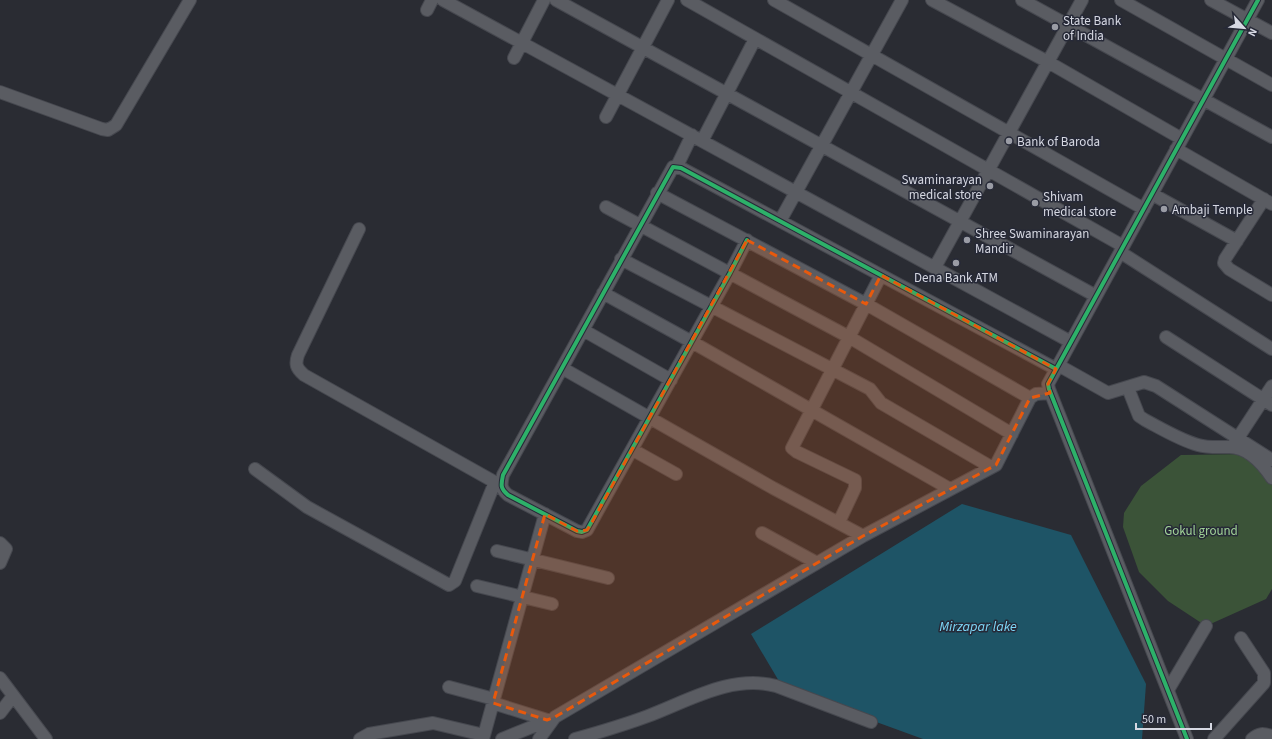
<svg xmlns="http://www.w3.org/2000/svg" width="1272" height="739" viewBox="0 0 1272 739" font-family="'Source Sans 3',sans-serif">
	<style>
		.green { fill: #3b5338 }
		.water { fill: #1e5466 }
		.lines { fill: none; stroke-linecap: round; stroke-linejoin: round }
		.minor-casing { stroke: #46484f; stroke-width: 14 }
		.minor { stroke: #5a5c62; stroke-width: 12 }
		.cycleway-casing { stroke: #262937; stroke-width: 6 }
		.cycleway { stroke: #2db169; stroke-width: 4 }
		.marked { fill: #e8590c; fill-opacity: 0.2; stroke: #e8590c; stroke-width: 3; stroke-dasharray: 8 5; stroke-linejoin: round }
		.poi-dot { fill: #9a9ca5; stroke: #262937; stroke-width: 1.5 }
		.labels { text-anchor: middle; stroke-width: 3; stroke-linejoin: round; paint-order: stroke }
		.poi-label { font-size: 13px; fill: #d6d8e2; stroke: #262937; text-anchor: start }
		.park-label { font-size: 13px; fill: #a1d397; stroke: #262937 }
		.water-label { font-size: 14px; font-style: italic; fill: #7dd7f7; stroke: #262937 }
	</style>
	<rect width="100%" height="100%" fill="#2a2c33"/>
	<path class="green" d="M1251,454L1272,481V589L1266,599L1206,626L1168,601L1139,572L1123,527L1124,513L1141,486L1181,455Z"/>
	<path class="water" d="M962,504L1071,535L1146,684L1142,739H923L783,688L751,634Z"/>
	<g class="lines">
		<defs>
			<path id="minor" d="M443,0L1071,342
				M556,0L1096,296
				M687,0L1123,246
				M774,0L1144,209
				M932,0L1048,62L1182,139
				M1022,0L1272,137
				M1121,0L1272,85
				M1211,0L1272,33
				M427,10L432,0
				M514,58L544,0
				M0,92L102,129L108,130L116,125L190,0
				M606,117L668,0
				M702,141L755,39
				M1176,149L1272,204
				M677,166L692,135
				M657,193L866,304L1030,398
				M1152,194L1237,241
				M1264,199L1225,259L1224,263L1229,269L1272,295
				M606,207L849,337L1012,434
				M780,221L902,0
				M359,229L298,355C295,364 296,368 304,375L500,485
				M747,240L730,273L587,530L582,532L577,531L508,495C500,488 501,485 503,475L673,167L681,168L1056,369
				M1120,252L1272,349
				M621,259L870,389L881,403L991,467
				M935,267L1082,0
				M603,293L692,342L950,489
				M583,330L671,380
				M1166,337L1272,405
				M1058,365L1108,393L1144,382L1156,386L1272,460
				M562,368L773,488L863,536
				M1128,388L1139,416L1145,420C1162,429 1180,440 1198,445C1208,448 1219,447 1229,447C1248,447 1262,463 1272,478
				M1234,444L1272,386
				M633,450L676,474
				M255,469L307,507L449,585L455,581L495,482
				M839,522L855,488V480L797,452L792,448L881,275
				M762,533L817,563
				M0,543L6,549L0,563
				M497,551L608,578
				M477,586L552,604
				M0,678L46,739
				M449,687L494,699
				M1168,690L1206,626
				M493,703L547,720
				M0,713L13,696
				M360,739L369,734L433,723L484,735
				M483,739L545,514
				M502,739L549,720
				M539,739L555,717L863,536L996,465L1030,398L1036,394L1050,393
				M575,739C600,732 624,725 648,716C688,701 732,674 776,686L871,722
				M1187,739L1049,389L1048,384L1258,0
				M1214,739L1264,683V673L1241,638
				M1252,739C1259,733 1263,733 1272,736"/>
		</defs>
		<use href="#minor" class="minor-casing"/>
		<use href="#minor" class="minor"/>
		<defs>
			<path id="cycleway" d="M747,240L730,273L587,530L582,532L577,531L508,495C500,488 501,485 503,475L673,167L681,168L1056,369
				M1187,739L1049,389L1048,384L1258,0"/>
		</defs>
		<use href="#cycleway" class="cycleway-casing"/>
		<use href="#cycleway" class="cycleway"/>
	</g>
	<path class="marked" d="M747,240L866,304L881,275L1056,369L1048,384L1050,393L1030,398L996,465L863,536L555,717L547,720L493,703L545,514L577,531L587,530L591,524Z"/>
	<g class="poi-dot">
		<circle cx="1055" cy="27" r="4"/>
		<circle cx="1009" cy="141" r="4"/>
		<circle cx="990" cy="186" r="4"/>
		<circle cx="1035" cy="203" r="4"/>
		<circle cx="1164" cy="209" r="4"/>
		<circle cx="967" cy="240" r="4"/>
		<circle cx="956" cy="263" r="4"/>
	</g>
	<g class="labels">
		<g class="poi-label">
			<text x="1063" y="25">State Bank<tspan x="1063" dy="15">of India</tspan></text>
			<text x="1017" y="146">Bank of Baroda</text>
			<text x="982" y="184" text-anchor="end">Swaminarayan<tspan x="982" dy="15">medical store</tspan></text>
			<text x="1043" y="201">Shivam<tspan x="1043" dy="15">medical store</tspan></text>
			<text x="1172" y="214">Ambaji Temple</text>
			<text x="975" y="238">Shree Swaminarayan<tspan x="975" dy="15">Mandir</tspan></text>
			<text x="956" y="282" text-anchor="middle">Dena Bank ATM</text>
		</g>
		<g class="park-label">
			<text x="1201" y="535">Gokul ground</text>
		</g>
		<g class="water-label">
			<text x="978" y="631">Mirzapar lake</text>
		</g>
	</g>
	<g transform="translate(1244 28) rotate(117)" stroke="#262937" stroke-width="3" paint-order="stroke">
	<path d="M0-3L7 15L0 10L-7 15Z" fill="#d6d8e2"/>
	<text y="-6" font-size="11" font-weight="bold" text-anchor="middle" fill="#d6d8e2">N</text>
	</g>
	<path d="M1136 723v6h75v-6" fill="none" stroke="#d6d8e2" stroke-width="2"/>
	<text x="1142" y="723" font-size="12" fill="#d6d8e2" stroke="#262937" stroke-width="3" paint-order="stroke">50 m</text>
</svg>
